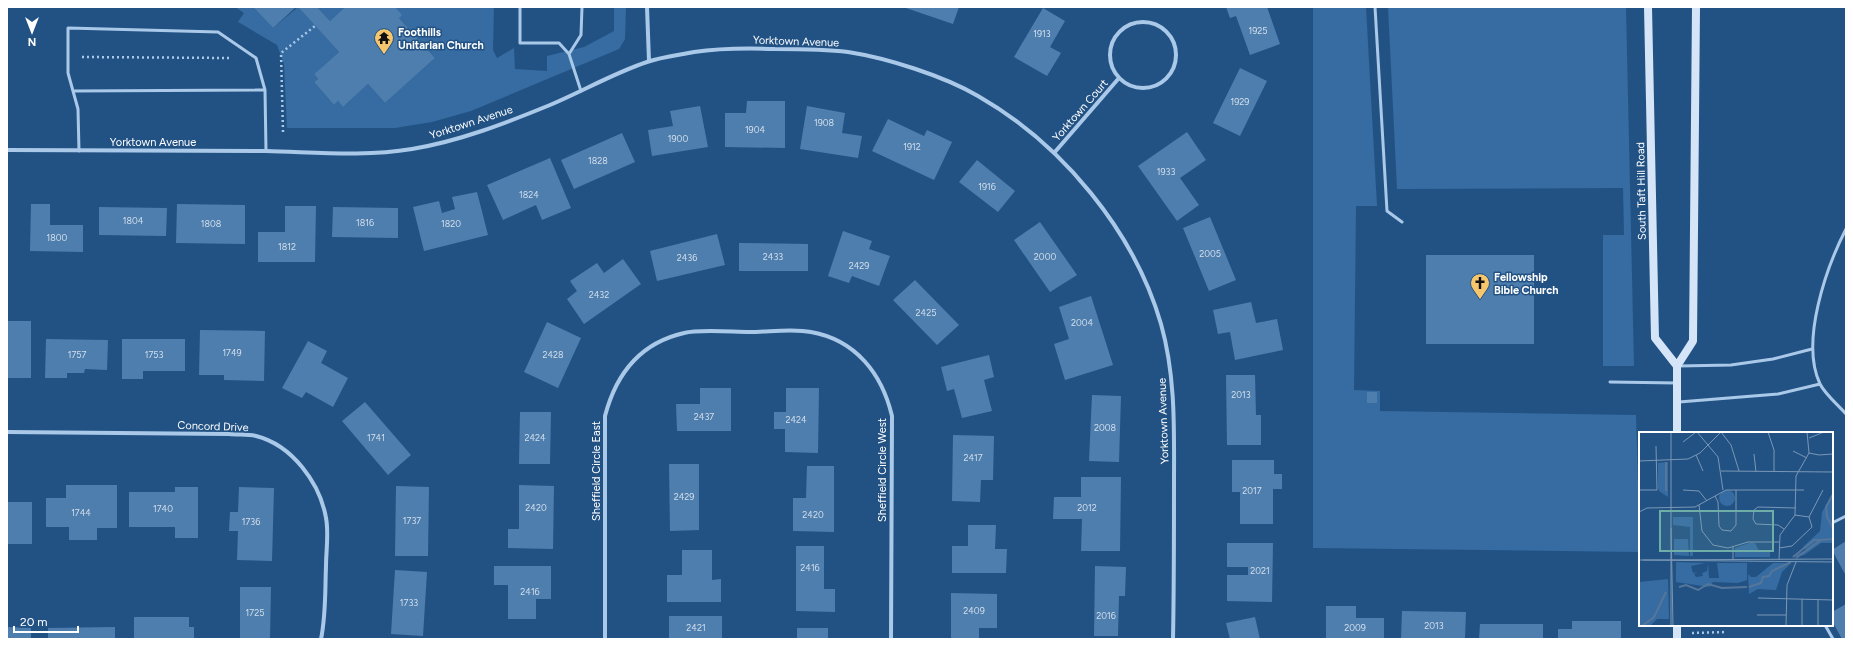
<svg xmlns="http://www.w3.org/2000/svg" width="1853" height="646" viewBox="0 0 1853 646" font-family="Figtree,sans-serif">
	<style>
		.green { fill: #366ca1 }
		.building { fill: #4e7eae }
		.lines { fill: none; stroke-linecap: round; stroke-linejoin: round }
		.path { stroke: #aac9e9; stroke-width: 2.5; stroke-dasharray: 2 3; stroke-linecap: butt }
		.service { stroke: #aac9e9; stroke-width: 3 }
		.minor { stroke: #aac9e9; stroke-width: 4 }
		.secondary { stroke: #d5e5f7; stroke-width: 8 }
		.labels { text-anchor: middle; stroke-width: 3; stroke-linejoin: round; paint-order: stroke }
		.number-label { font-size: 9px; fill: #d3dfeb }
		.poi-label { font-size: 11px; font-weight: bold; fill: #fff; stroke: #225284; text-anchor: start }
		.street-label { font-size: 11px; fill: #fff; stroke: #225284 }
		.inset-river { fill: none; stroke: #55769a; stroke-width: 2 }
		.inset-road { fill: none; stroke: #7a97b5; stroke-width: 1 }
		.view { fill: #6fada8; fill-opacity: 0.15; stroke: #6fada8; stroke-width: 2 }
		.inset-edge { fill: none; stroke: #fff; stroke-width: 2 }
	</style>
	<rect width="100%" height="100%" fill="#225284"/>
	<path class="green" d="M235,7H253L273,28L298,7L339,52L314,74L318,79L314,82L334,105L338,101L343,107L368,84L385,103L435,58L399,18L395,7H494L493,50L497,58L514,48L515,69L547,71V56L584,47L614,31V7H626L625,39L619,49L471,111L432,122L395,128H287L284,64L277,45L238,22L244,13Z
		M317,7H345L330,21Z
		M1313,7H1366L1377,206H1356L1354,390L1380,391V411L1636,415L1640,552L1313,548Z
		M1388,7H1626L1634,366H1603V235H1624L1623,188L1397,189Z"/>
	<path class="building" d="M253,7H296L273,28Z
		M298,7H317L330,21L345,7H395L402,15L399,18L435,58L385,103L368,84L343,107L338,101L334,105L314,82L318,79L314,74L339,52Z
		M903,7H959L953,24Z
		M1226,7H1267L1280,44L1250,55L1236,16L1230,18Z
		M1043,8L1065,21L1050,47L1061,53L1047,76L1014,57Z
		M1240,68L1267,81L1240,136L1213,123Z
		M747,101H785V148L725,147V113H746Z
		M700,106L708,147L652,156L648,130L673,126L670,111Z
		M807,106L845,113L842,133L862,136L858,158L800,149Z
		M888,119L924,136L927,130L952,142L934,180L872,151Z
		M1187,132L1206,160L1180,178L1199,205L1177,221L1138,166Z
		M622,133L635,162L574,189L561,160Z
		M550,158L571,208L542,220L536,205L503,220L487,185Z
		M977,160L1015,191L998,212L959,182Z
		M477,192L488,235L424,251L413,207L439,201L442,213L455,209L452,197Z
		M31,204H50V225H83V252L30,251Z
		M177,204L245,205V244L176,243Z
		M285,206H316L315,262H258V232H285Z
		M99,207L167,208L166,236L99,235Z
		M333,207L398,208V238L332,237Z
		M1210,217L1236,280L1209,291L1183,228Z
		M1040,222L1077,275L1050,292L1014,240Z
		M843,231L872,241L869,249L890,256L879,286L852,276L849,283L828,276Z
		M717,234L725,265L657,281L650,251Z
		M739,243L808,244V271H739Z
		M1426,255H1534V344H1426Z
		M623,259L641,284L584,324L567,299L577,291L570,281L597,263L604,273Z
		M915,280L959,325L937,345L893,300Z
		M1091,296L1113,365L1065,380L1054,344L1069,339L1059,307Z
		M1251,302L1256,323L1277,319L1283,350L1235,360L1230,332L1218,334L1213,310Z
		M7,321H31V378H7Z
		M547,322L581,338L558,388L524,372Z
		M200,330L265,331L264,381L224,380V375H199Z
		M46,339L108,340L107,370L85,369L84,373H67V378H45Z
		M122,339H185V371H143V379H122Z
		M308,341L327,351L321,363L348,378L333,407L306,392L302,398L282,388Z
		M989,355L994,377L984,380L992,411L962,418L954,389L947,391L941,367Z
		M1226,375H1255L1256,415H1261V445H1227Z
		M700,388H731V431H677L676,404H700Z
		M786,388H819L818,453L785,452V429H774V412H786Z
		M1367,392H1377V403H1367Z
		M1092,395L1121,396L1119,462L1089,461Z
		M365,402L411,455L388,475L342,421Z
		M520,412H551L550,464H519Z
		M953,435L994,436L993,480H981L980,502L952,501Z
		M1232,460H1274V474H1282V489H1273V524H1240V492H1232Z
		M669,464H699V530L670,531Z
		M807,466H834V532L793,531V498H806Z
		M1081,477H1121L1120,551H1081L1082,519H1053L1054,497H1081Z
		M66,485H117V528H97V540H69V527H46V498H66Z
		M519,485L554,486L553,549L508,548V529H519Z
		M396,486L429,487L428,556H395Z
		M175,487H198V538H175V527H129V492H175Z
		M239,487L274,488L272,561L237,560L238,531H229L230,512H238Z
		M7,502H32V544H7Z
		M968,525H996L995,549H1007L1006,573H952V546H968Z
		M1846,541V576L1832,550Z
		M1227,543H1273L1272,602L1227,601V575H1248V567H1227Z
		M796,546H824V589H835V612L796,611Z
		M682,550H712V580L721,579V602H667V575H682Z
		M494,566H551V599H536V619H508V585H494Z
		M1095,566L1126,567L1125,596H1119L1118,636H1094Z
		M395,570L427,572L423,636L391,634Z
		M240,587H271L270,639H240Z
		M951,593L997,594V628H979V639H951Z
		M1846,604V639H1842L1832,621V612Z
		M1326,606H1356V618H1384V639H1326Z
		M1402,611L1466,612L1465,639H1401Z
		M669,616H722V639H669Z
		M134,617H189V627H194V639H134Z
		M1255,617L1260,639H1230L1226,623Z
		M1572,621H1621V639H1558V629H1572Z
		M1480,624H1543V639H1479Z
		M7,627L31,628V639H7Z
		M115,627V639H48V628Z
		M797,628H828V639H797Z"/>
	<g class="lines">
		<path class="path" d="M82,57L230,58
			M283,132L281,53L315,26
			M1692,633L1727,632"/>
		<path class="service" d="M520,7V43H559L569,54L581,91
			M1375,7L1387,211L1402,222
			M569,54L581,35L582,7
			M73,91L265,90
			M79,151L78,109L68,73V28L218,32L256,58L265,90L266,151
			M1846,229C1826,268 1800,342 1820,384C1825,394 1838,405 1846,414
			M1679,366L1731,365L1773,359L1812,349
			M1610,382L1677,383
			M1679,402L1778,394L1820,384
			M1832,523L1846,516
			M1825,625L1833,639"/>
		<path class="minor" d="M647,7L649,61
			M1110 55a33 33 0 1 1 66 0a33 33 0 1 1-66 0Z
			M7,150C93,151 180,150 266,151C314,152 364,157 412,149C460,141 506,123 550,105C583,91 614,73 647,62C661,57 679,55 694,52C721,48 748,48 775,49C799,49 824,49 848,52C887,58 944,76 978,96C1062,144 1134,231 1161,324C1176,377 1174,431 1174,485C1174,536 1174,588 1173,639
			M1054,153L1119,78
			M7,432L229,434C238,435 248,434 256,436C292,445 320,483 326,518C329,533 326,551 326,566C325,591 326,615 321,639
			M605,639V416C616,374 640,343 684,333C699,329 733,332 750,332C769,332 793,328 811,332C856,340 882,374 892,416L891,639"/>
		<path class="secondary" d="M1648,7L1655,338L1677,366
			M1677,433V366L1693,341L1696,7
			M1677,625V639"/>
	</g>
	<defs>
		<symbol id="temple-pin" viewBox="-11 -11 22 30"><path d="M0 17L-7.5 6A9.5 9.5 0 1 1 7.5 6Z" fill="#f5c66c" stroke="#225284"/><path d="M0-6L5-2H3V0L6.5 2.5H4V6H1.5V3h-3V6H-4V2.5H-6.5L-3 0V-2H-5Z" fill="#111"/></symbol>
		<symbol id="church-pin" viewBox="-11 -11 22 30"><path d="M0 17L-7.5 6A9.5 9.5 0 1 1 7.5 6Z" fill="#f5c66c" stroke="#225284"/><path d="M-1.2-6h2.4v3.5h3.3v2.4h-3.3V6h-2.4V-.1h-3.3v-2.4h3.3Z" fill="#111"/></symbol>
	</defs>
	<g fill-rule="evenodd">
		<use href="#temple-pin" x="373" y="27" width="22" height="30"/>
		<use href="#church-pin" x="1469" y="272" width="22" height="30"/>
	</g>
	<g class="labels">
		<g class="number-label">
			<text x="1258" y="34">1925</text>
			<text x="1042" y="37">1913</text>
			<text x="1240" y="105">1929</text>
			<text x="824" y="126">1908</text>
			<text x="755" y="133">1904</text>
			<text x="678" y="142">1900</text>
			<text x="912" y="150">1912</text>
			<text x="598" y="164">1828</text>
			<text x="1166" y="175">1933</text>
			<text x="987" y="190">1916</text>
			<text x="529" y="198">1824</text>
			<text x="133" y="224">1804</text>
			<text x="365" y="226">1816</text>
			<text x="211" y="227">1808</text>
			<text x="451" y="227">1820</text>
			<text x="57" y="241">1800</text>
			<text x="287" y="250">1812</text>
			<text x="1210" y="257">2005</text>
			<text x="773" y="260">2433</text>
			<text x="1045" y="260">2000</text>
			<text x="687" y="261">2436</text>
			<text x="859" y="269">2429</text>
			<text x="599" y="298">2432</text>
			<text x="926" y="316">2425</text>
			<text x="1082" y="326">2004</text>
			<text x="232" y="356">1749</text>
			<text x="77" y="358">1757</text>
			<text x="154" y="358">1753</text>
			<text x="553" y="358">2428</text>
			<text x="1241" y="398">2013</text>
			<text x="704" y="420">2437</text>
			<text x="796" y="423">2424</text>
			<text x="1105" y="431">2008</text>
			<text x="376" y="441">1741</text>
			<text x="535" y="441">2424</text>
			<text x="973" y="461">2417</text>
			<text x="1252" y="494">2017</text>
			<text x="684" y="500">2429</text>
			<text x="536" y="511">2420</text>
			<text x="1087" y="511">2012</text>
			<text x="163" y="512">1740</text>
			<text x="81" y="516">1744</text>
			<text x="813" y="518">2420</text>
			<text x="412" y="524">1737</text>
			<text x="251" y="525">1736</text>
			<text x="810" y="571">2416</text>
			<text x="1260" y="574">2021</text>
			<text x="530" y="595">2416</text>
			<text x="409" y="606">1733</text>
			<text x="974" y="614">2409</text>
			<text x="255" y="616">1725</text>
			<text x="1106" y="619">2016</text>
			<text x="1434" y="629">2013</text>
			<text x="696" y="631">2421</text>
			<text x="1355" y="631">2009</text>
		</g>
		<g class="poi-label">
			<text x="398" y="36">Foothills<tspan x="398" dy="13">Unitarian Church</tspan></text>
			<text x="1494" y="281">Fellowship<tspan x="1494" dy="13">Bible Church</tspan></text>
		</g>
		<g class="street-label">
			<text transform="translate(796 41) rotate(2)" y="4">Yorktown Avenue</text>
			<text transform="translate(1080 110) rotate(-49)" y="4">Yorktown Court</text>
			<text transform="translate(471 122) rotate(-18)" y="4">Yorktown Avenue</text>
			<text x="153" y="146">Yorktown Avenue</text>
			<text transform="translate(1641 191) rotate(-91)" y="4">South Taft Hill Road</text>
			<text transform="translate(1163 421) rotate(-92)" y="4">Yorktown Avenue</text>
			<text transform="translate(213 426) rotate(2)" y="4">Concord Drive</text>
			<text transform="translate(882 470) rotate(-90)" y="4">Sheffield Circle West</text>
			<text transform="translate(596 471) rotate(-90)" y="4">Sheffield Circle East</text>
		</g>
	</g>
	<g transform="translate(1639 432)">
		<rect width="194" height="194" fill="#225284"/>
		<path d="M29,30V65L20,59L19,55V31ZM80 66a8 8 0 1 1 16 0a8 8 0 1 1-16 0ZM194,62V111H182L165,123L153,125L167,118L164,115L181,99L183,80ZM34,85H54V124H51V95L34,93ZM35,96V107H49L50,124L35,123ZM110,111H116L120,119H131V125H96V116ZM37,130L66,131L52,134L54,141L59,140L55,142L57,145L64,144L63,141L68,139L69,131L70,146H80L78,131H108V148L99,151L74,150L70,155L37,150ZM134,131H152L143,140L137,158L119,157L110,162L109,142L112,145H117ZM29,147L30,187H18L11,194H0V150Z" fill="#366ca1"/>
		<path class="inset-river" d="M27,59V30M194,62L187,75L188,85L194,96M154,125L175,108H182M157,126L182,108L194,107M40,155L47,153L59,158L69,152L83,156L108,155M110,155L122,151L124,145L130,144L133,139L152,130M3,194L15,185L27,160"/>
		<path class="inset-road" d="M32,0V194M58,0L79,25L84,58M82,0L92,13L100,39M129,0L135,18V39M170,6L185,0M44,10L57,0M154,19L168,26M170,21L180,23L194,22M115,22L117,40M57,23L64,39M0,29L49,27L61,21L82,0M82,39L194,40M0,58H18L17,14M44,58L60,59L68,69M76,64L79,70L80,94L83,98L92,99L97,93V58M60,73L63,99L74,113L89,116L109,110H140M0,80L8,76L56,75L87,58H165M170,85L184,58M32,96L34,194M145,97L139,93L117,92L114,87L115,78L119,75L157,76M94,115V128M140,116L153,114L173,95L170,85L156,83M0,128L194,130M4,128L194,127M140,128L141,103L156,83L157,44L170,21L168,0M119,166L194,168M163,167V194M118,183H147M147,194L148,153L157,130M179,194V167"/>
		<path class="view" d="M21,79H134V119H21Z"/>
		<rect width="194" height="194" class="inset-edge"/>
	</g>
	<rect width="1853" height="646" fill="none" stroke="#ffffff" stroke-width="16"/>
	<g transform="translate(32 32) rotate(180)" stroke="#225284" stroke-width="3" paint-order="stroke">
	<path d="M0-3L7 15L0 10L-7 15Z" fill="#ffffff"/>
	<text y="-6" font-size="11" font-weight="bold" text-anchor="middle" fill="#ffffff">N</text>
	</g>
	<path d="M14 626v6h64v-6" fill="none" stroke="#ffffff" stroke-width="2"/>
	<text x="20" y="626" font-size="12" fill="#ffffff" stroke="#225284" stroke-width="3" paint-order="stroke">20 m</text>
</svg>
